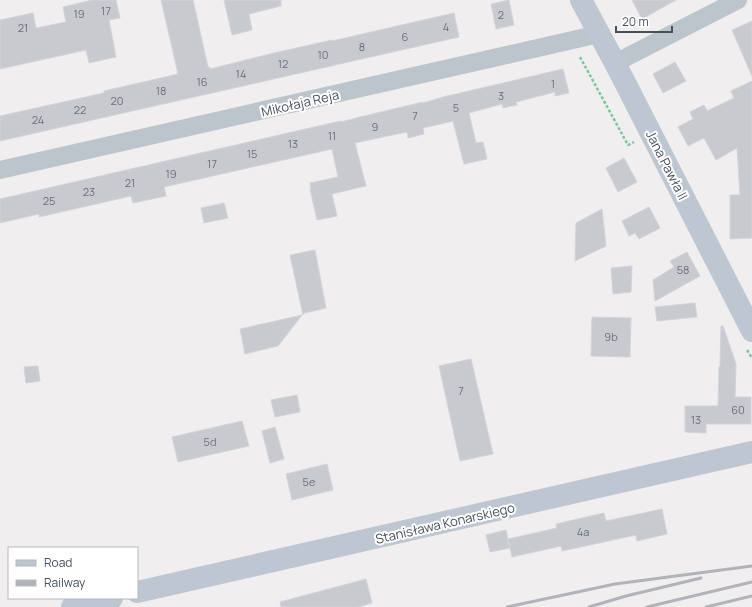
<svg xmlns="http://www.w3.org/2000/svg" width="752" height="607" viewBox="0 0 752 607" font-family="Manrope,sans-serif">
	<style>
		.building { fill: #c8cad0; stroke: #d2d4d9 }
		.lines { fill: none; stroke-linecap: round; stroke-linejoin: round }
		.path { stroke: #79c7a0; stroke-width: 2.5; stroke-dasharray: 3 2; stroke-linecap: butt }
		.street { stroke: #bdc5cc; stroke-width: 18 }
		.secondary { stroke: #bdc6d1; stroke-width: 22 }
		.rail { stroke: #b1b3b8; stroke-width: 3 }
		.labels { text-anchor: middle; stroke-width: 4; stroke-linejoin: round; paint-order: stroke }
		.number-label { font-size: 11px; fill: #676f78 }
		.street-label { font-size: 13px; fill: #47515a; stroke: #fff }
	</style>
	<rect width="100%" height="100%" fill="#f0eeee"/>
	<path class="building" d="M92,0H116L120,18L109,20L116,57L89,63L86,50L0,69V20L33,13L36,28L66,22L63,7Z
		M161,0H193L208,67H210V69L274,53L332,40V41L454,13L459,37L0,141V116L104,93V91L178,74Z
		M224,0H281V6L249,14L252,30L232,35Z
		M509,0L514,25L496,29L491,4Z
		M632,0H676L642,19Z
		M752,21V76L732,30Z
		M675,62L686,81L663,93L653,74Z
		M563,69L569,93L555,96V92L516,102L517,105L503,108L502,104L469,113L476,143L483,142L487,159L464,164L453,121L423,128L424,134L408,138L407,132L355,143L366,186L332,194L337,216L317,220L310,189H311L310,183L338,177L332,149L164,187L166,196L133,203L131,196L39,217V214L0,223V199L301,130L341,121V122L360,117L423,102V103L443,97Z
		M752,81V238L730,239V195H740L737,148L716,160L704,138L688,146L678,127L693,119L690,112L704,105L707,111L734,98L731,91Z
		M624,158L637,182L618,192L606,168Z
		M224,203L228,218L204,223L201,208Z
		M649,207L660,228L639,239L635,233L629,236L622,221Z
		M602,209L606,246L575,261L576,223Z
		M315,250L326,308L305,313V312L303,315L290,255Z
		M687,252L700,276L655,301L653,280L674,267L670,261Z
		M632,266L631,292L613,294L611,268Z
		M695,303L697,317L657,321L655,307Z
		M302,315L278,346L245,354L240,329Z
		M592,317L631,318L630,357L591,356Z
		M721,326H723L736,364L735,397H751V424H706V433L685,432V406H718L719,367L720,366Z
		M471,359L493,454L460,461L439,366Z
		M38,366L40,381L26,383L24,367Z
		M297,395L300,412L275,417L271,400Z
		M242,421L249,446L178,462L172,437Z
		M275,427L284,459L270,463L262,431Z
		M327,464L333,490L292,500L286,474Z
		M662,509L667,534L637,541L636,535L562,551L561,546L512,557L510,548L490,552L486,535L506,530L510,548L508,539L557,528L556,524L604,513L606,521Z
		M366,579L372,603L358,607H281L280,602Z"/>
	<g class="lines">
		<path class="path" d="M580,57L628,145L634,142
			M747,350L752,358"/>
		<path class="street" d="M615,63L738,0
			M0,170L599,34"/>
		<path class="secondary" d="M581,0L615,63L752,331
			M137,592L752,452
			M72,607L112,598"/>
		<path class="rail" d="M507,607L615,584L752,566
			M589,607L626,596L701,578
			M647,607L752,582
			M706,607L752,596"/>
	</g>
	<g class="labels">
		<g class="number-label">
			<text x="106" y="15">17</text>
			<text x="79" y="18">19</text>
			<text x="501" y="19">2</text>
			<text x="446" y="31">4</text>
			<text x="23" y="32">21</text>
			<text x="405" y="41">6</text>
			<text x="362" y="51">8</text>
			<text x="323" y="59">10</text>
			<text x="283" y="68">12</text>
			<text x="241" y="78">14</text>
			<text x="202" y="86">16</text>
			<text x="553" y="88">1</text>
			<text x="161" y="95">18</text>
			<text x="501" y="100">3</text>
			<text x="117" y="105">20</text>
			<text x="456" y="112">5</text>
			<text x="80" y="114">22</text>
			<text x="415" y="120">7</text>
			<text x="38" y="124">24</text>
			<text x="375" y="131">9</text>
			<text x="332" y="140">11</text>
			<text x="293" y="148">13</text>
			<text x="252" y="158">15</text>
			<text x="212" y="168">17</text>
			<text x="171" y="178">19</text>
			<text x="130" y="187">21</text>
			<text x="89" y="196">23</text>
			<text x="49" y="205">25</text>
			<text x="683" y="274">58</text>
			<text x="611" y="341">9b</text>
			<text x="461" y="395">7</text>
			<text x="738" y="414">60</text>
			<text x="696" y="424">13</text>
			<text x="210" y="446">5d</text>
			<text x="309" y="486">5e</text>
			<text x="583" y="536">4a</text>
		</g>
		<g class="street-label">
			<text transform="translate(300 103) rotate(-13)" y="5">Mikołaja Reja</text>
			<text transform="translate(667 165) rotate(63)" y="5">Jana Pawła II</text>
			<text transform="translate(445 523) rotate(-13)" y="5">Stanisława Konarskiego</text>
		</g>
	</g>
	<rect x="8" y="547" width="130" height="52" fill="#ffffff" stroke="#b5b9bd"/>
	<rect x="16" y="560" width="20" height="6" fill="#bdc6d1" stroke="#b5b9bd"/>
	<text x="44" y="567" font-size="12" fill="#47515a">Road</text>
	<rect x="16" y="580" width="20" height="6" fill="#b1b3b8" stroke="#b5b9bd"/>
	<text x="44" y="587" font-size="12" fill="#47515a">Railway</text>
	<path d="M616 26v6h56v-6" fill="none" stroke="#47515a" stroke-width="2"/>
	<text x="622" y="26" font-size="12" fill="#47515a" stroke="#ffffff" stroke-width="3" paint-order="stroke">20 m</text>
</svg>
